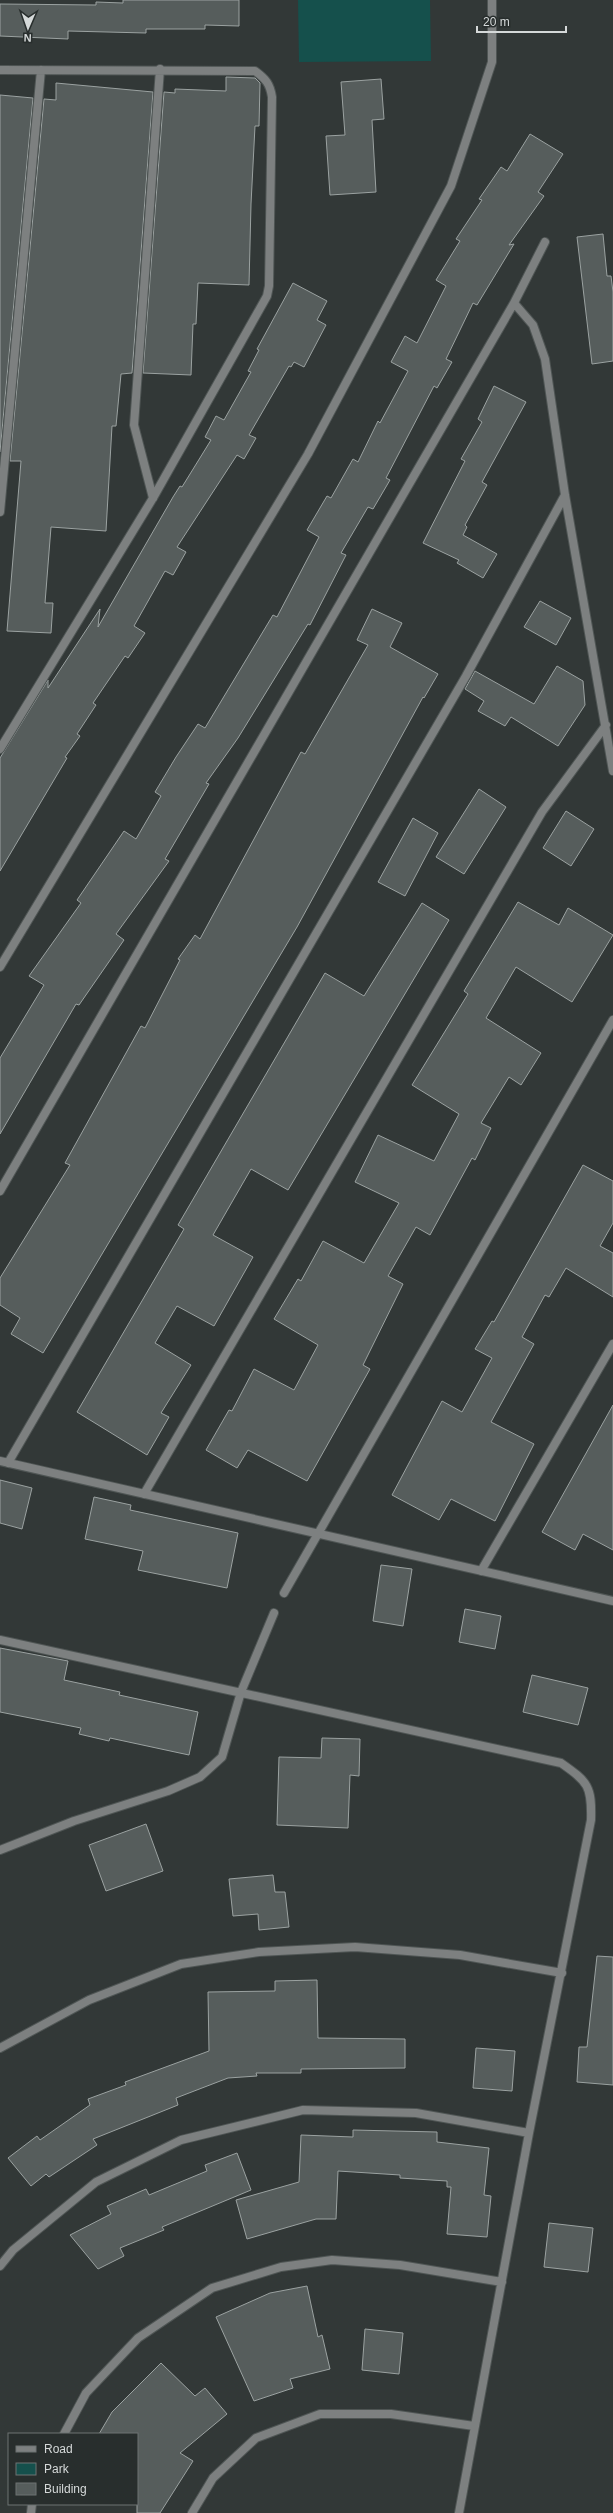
<svg xmlns="http://www.w3.org/2000/svg" width="613" height="2513" viewBox="0 0 613 2513" font-family="Arial,sans-serif">
	<style>
		.green { fill: #15504c }
		.building { fill: #565d5c; stroke: #9ba2a1 }
		.lines { fill: none; stroke-linecap: round; stroke-linejoin: round }
		.street-casing { stroke: #4f5554; stroke-width: 10 }
		.street { stroke: #7d8080; stroke-width: 8 }
	</style>
	<rect width="100%" height="100%" fill="#323837"/>
	<path class="green" d="M298,0H430L431,61L299,62Z"/>
	<path class="building" d="M123,0H239V26L205,25V29H146V33L68,31V39L0,36V4L96,5V2L123,3Z
		M226,77L255,78L260,83L259,126H255L251,204L249,285L198,283L196,324H193L191,375L143,373L164,92L175,93V89L226,91Z
		M381,79L384,119L372,120L376,192L330,195L326,136L345,135L341,82Z
		M56,83L153,92L132,373L121,374L116,426H112L106,531L51,527L45,603H53L51,633L7,631L21,461H10L44,99L56,100Z
		M0,95L33,98L0,452Z
		M530,134L563,154L538,192L544,196L509,245L514,244L477,305L473,303L446,359L452,362L437,388L434,386L386,478L390,480L373,509L368,507L341,553L346,555L310,625L308,624L238,738L206,783L209,784L165,859L169,861L116,934L124,940L79,1005L76,1004L0,1134V1058L44,985L29,976L81,903L77,900L124,831L136,839L161,796L155,792L176,757L198,724L205,728L273,615L277,617L319,537L307,530L327,496L331,498L353,459L358,462L378,421L380,423L408,371L391,362L405,336L417,343L446,286L436,280L460,241L456,239L482,200L479,199L501,167L507,171Z
		M603,234L607,276H611L613,292V361L592,364L577,237Z
		M293,283L327,301L317,320L326,325L304,367L294,362L291,367L289,366L249,435L256,438L244,459L237,455L177,547L186,552L173,575L165,571L134,626L145,633L128,658L125,656L93,703L96,705L77,734L80,736L65,757L67,758L0,871V758L48,680V688L100,609L98,627L173,497L180,486L182,487L211,440L205,437L216,416L224,420L251,372L248,371L259,350L257,349Z
		M494,386L526,402L482,482L487,485L465,525L467,527L463,535L497,554L483,578L457,563L459,560L423,543L465,461L461,459L482,422L478,419Z
		M540,601L571,618L556,645L524,627Z
		M372,609L402,623L390,647L438,674L424,698L423,697L297,927L43,1353L11,1334L20,1318L0,1305V1278L70,1165L65,1163L141,1026L145,1028L180,960L178,959L195,935L200,939L301,752L305,754L368,645L357,640Z
		M557,666L583,681L585,705L558,746L511,717L505,726L478,711L484,701L465,689L475,671L534,704Z
		M479,789L506,807L464,874L436,857Z
		M566,811L594,829L571,866L543,848Z
		M413,818L438,833L405,896L378,882Z
		M518,902L559,925L568,908L613,935L572,1002L516,967L486,1018L541,1053L521,1085L509,1077L481,1123L491,1128L475,1160L472,1158L430,1235L416,1227L388,1276L403,1284L363,1365L370,1369L307,1481L248,1450L237,1468L206,1450L229,1410L232,1411L254,1369L294,1390L318,1345L274,1319L298,1279L301,1281L323,1241L364,1263L399,1203L355,1182L378,1135L434,1161L459,1114L412,1085L468,994L464,991Z
		M422,903L449,920L288,1190L251,1169L213,1235L253,1257L214,1326L177,1306L155,1343L191,1365L161,1413L169,1417L147,1455L77,1412L184,1229L178,1225L325,973L364,996Z
		M583,1165L613,1181V1223L600,1246L613,1253V1297L566,1268L549,1297L545,1295L522,1337L534,1344L491,1422L534,1444L495,1521L451,1499L439,1520L392,1495L442,1401L462,1412L492,1358L475,1349L492,1321L494,1322Z
		M613,1405V1550L583,1534L575,1550L542,1532Z
		M0,1480L32,1488L22,1529L0,1523Z
		M94,1497L131,1505L130,1510L238,1533L227,1588L138,1570L143,1551L85,1539Z
		M381,1565L412,1569L403,1626L373,1621Z
		M465,1609L501,1616L495,1649L459,1642Z
		M0,1648L68,1661L64,1680L120,1692L119,1695L198,1712L189,1755L110,1738L109,1741L79,1734L81,1728L0,1712Z
		M532,1675L588,1688L578,1725L523,1712Z
		M322,1738L360,1739L359,1776L350,1775L348,1828L277,1825L279,1757L321,1758Z
		M146,1824L163,1871L106,1891L89,1845Z
		M273,1875L275,1892H285L289,1927L259,1930L258,1914L233,1916L229,1879Z
		M597,1956L613,1957V2085L577,2082L579,2047H587Z
		M317,1980L318,2038L405,2039V2068L301,2069V2073H256L257,2076L228,2078L176,2098L178,2105L93,2139L97,2145L49,2177L46,2174L31,2186L8,2158L37,2136L40,2140L90,2105L88,2099L126,2085L125,2082L209,2051L208,1992L275,1991V1981Z
		M476,2048L515,2051L512,2091L473,2088Z
		M353,2130L437,2132V2142L489,2148L484,2195L491,2196L487,2237L447,2234L451,2187H447V2181L400,2178V2175L338,2171L336,2219H316L247,2239L236,2200L299,2182L301,2135L353,2137Z
		M237,2153L251,2190L162,2227L164,2230L120,2248L124,2256L98,2269L70,2235L111,2214L107,2206L146,2189L149,2195L207,2171L205,2165Z
		M549,2223L593,2228L588,2272L544,2267Z
		M307,2286L318,2337L322,2335L330,2369L290,2379L293,2388L254,2401L216,2317L270,2293Z
		M365,2329L403,2333L399,2374L362,2370Z
		M161,2363L195,2396L205,2388L227,2414L180,2453L193,2461L160,2513H137V2434H99L112,2412Z"/>
	<g class="lines">
		<defs>
			<path id="street" d="M0,70L255,71C266,79 270,84 272,97L269,286L267,296L153,498L0,749
				M514,303L545,242
				M153,498L134,425L160,69
				M0,512L41,70
				M0,967L308,454L451,186L492,62V0
				M0,1191L514,303L533,325L545,359L565,495L613,771
				M0,1461L613,1601
				M8,1463L466,676L565,495
				M144,1494L542,812L606,725
				M481,1571L613,1344
				M284,1593L613,1020
				M0,1640L561,1763C588,1782 592,1786 591,1820L529,2133L459,2513
				M0,1850L74,1821L168,1791L200,1777L222,1757L241,1692L274,1613
				M0,2048L89,2000L181,1964L259,1952L355,1947L460,1955L562,1973
				M0,2266L13,2250L96,2182L181,2140L303,2110L416,2113L529,2133
				M64,2434L86,2393L138,2338L212,2288L281,2267L332,2260L400,2265L502,2282
				M31,2513L32,2504
				M192,2513L213,2478L256,2438L320,2414H391L474,2426"/>
		</defs>
		<use href="#street" class="street-casing"/>
		<use href="#street" class="street"/>
	</g>
	<rect x="8" y="2433" width="130" height="72" fill="#282e2d" stroke="#6d7272"/>
	<rect x="16" y="2446" width="20" height="6" fill="#7d8080" stroke="#6d7272"/>
	<text x="44" y="2453" font-size="12" fill="#d5d9d9">Road</text>
	<rect x="16" y="2463" width="20" height="12" fill="#15504c" stroke="#6d7272"/>
	<text x="44" y="2473" font-size="12" fill="#d5d9d9">Park</text>
	<rect x="16" y="2483" width="20" height="12" fill="#565d5c" stroke="#6d7272"/>
	<text x="44" y="2493" font-size="12" fill="#d5d9d9">Building</text>
	<g transform="translate(28 28) rotate(182)" stroke="#282e2d" stroke-width="3" paint-order="stroke">
	<path d="M0-3L7 15L0 10L-7 15Z" fill="#d5d9d9"/>
	<text y="-6" font-size="11" font-weight="bold" text-anchor="middle" fill="#d5d9d9">N</text>
	</g>
	<path d="M477 26v6h89v-6" fill="none" stroke="#d5d9d9" stroke-width="2"/>
	<text x="483" y="26" font-size="12" fill="#d5d9d9" stroke="#282e2d" stroke-width="3" paint-order="stroke">20 m</text>
</svg>
